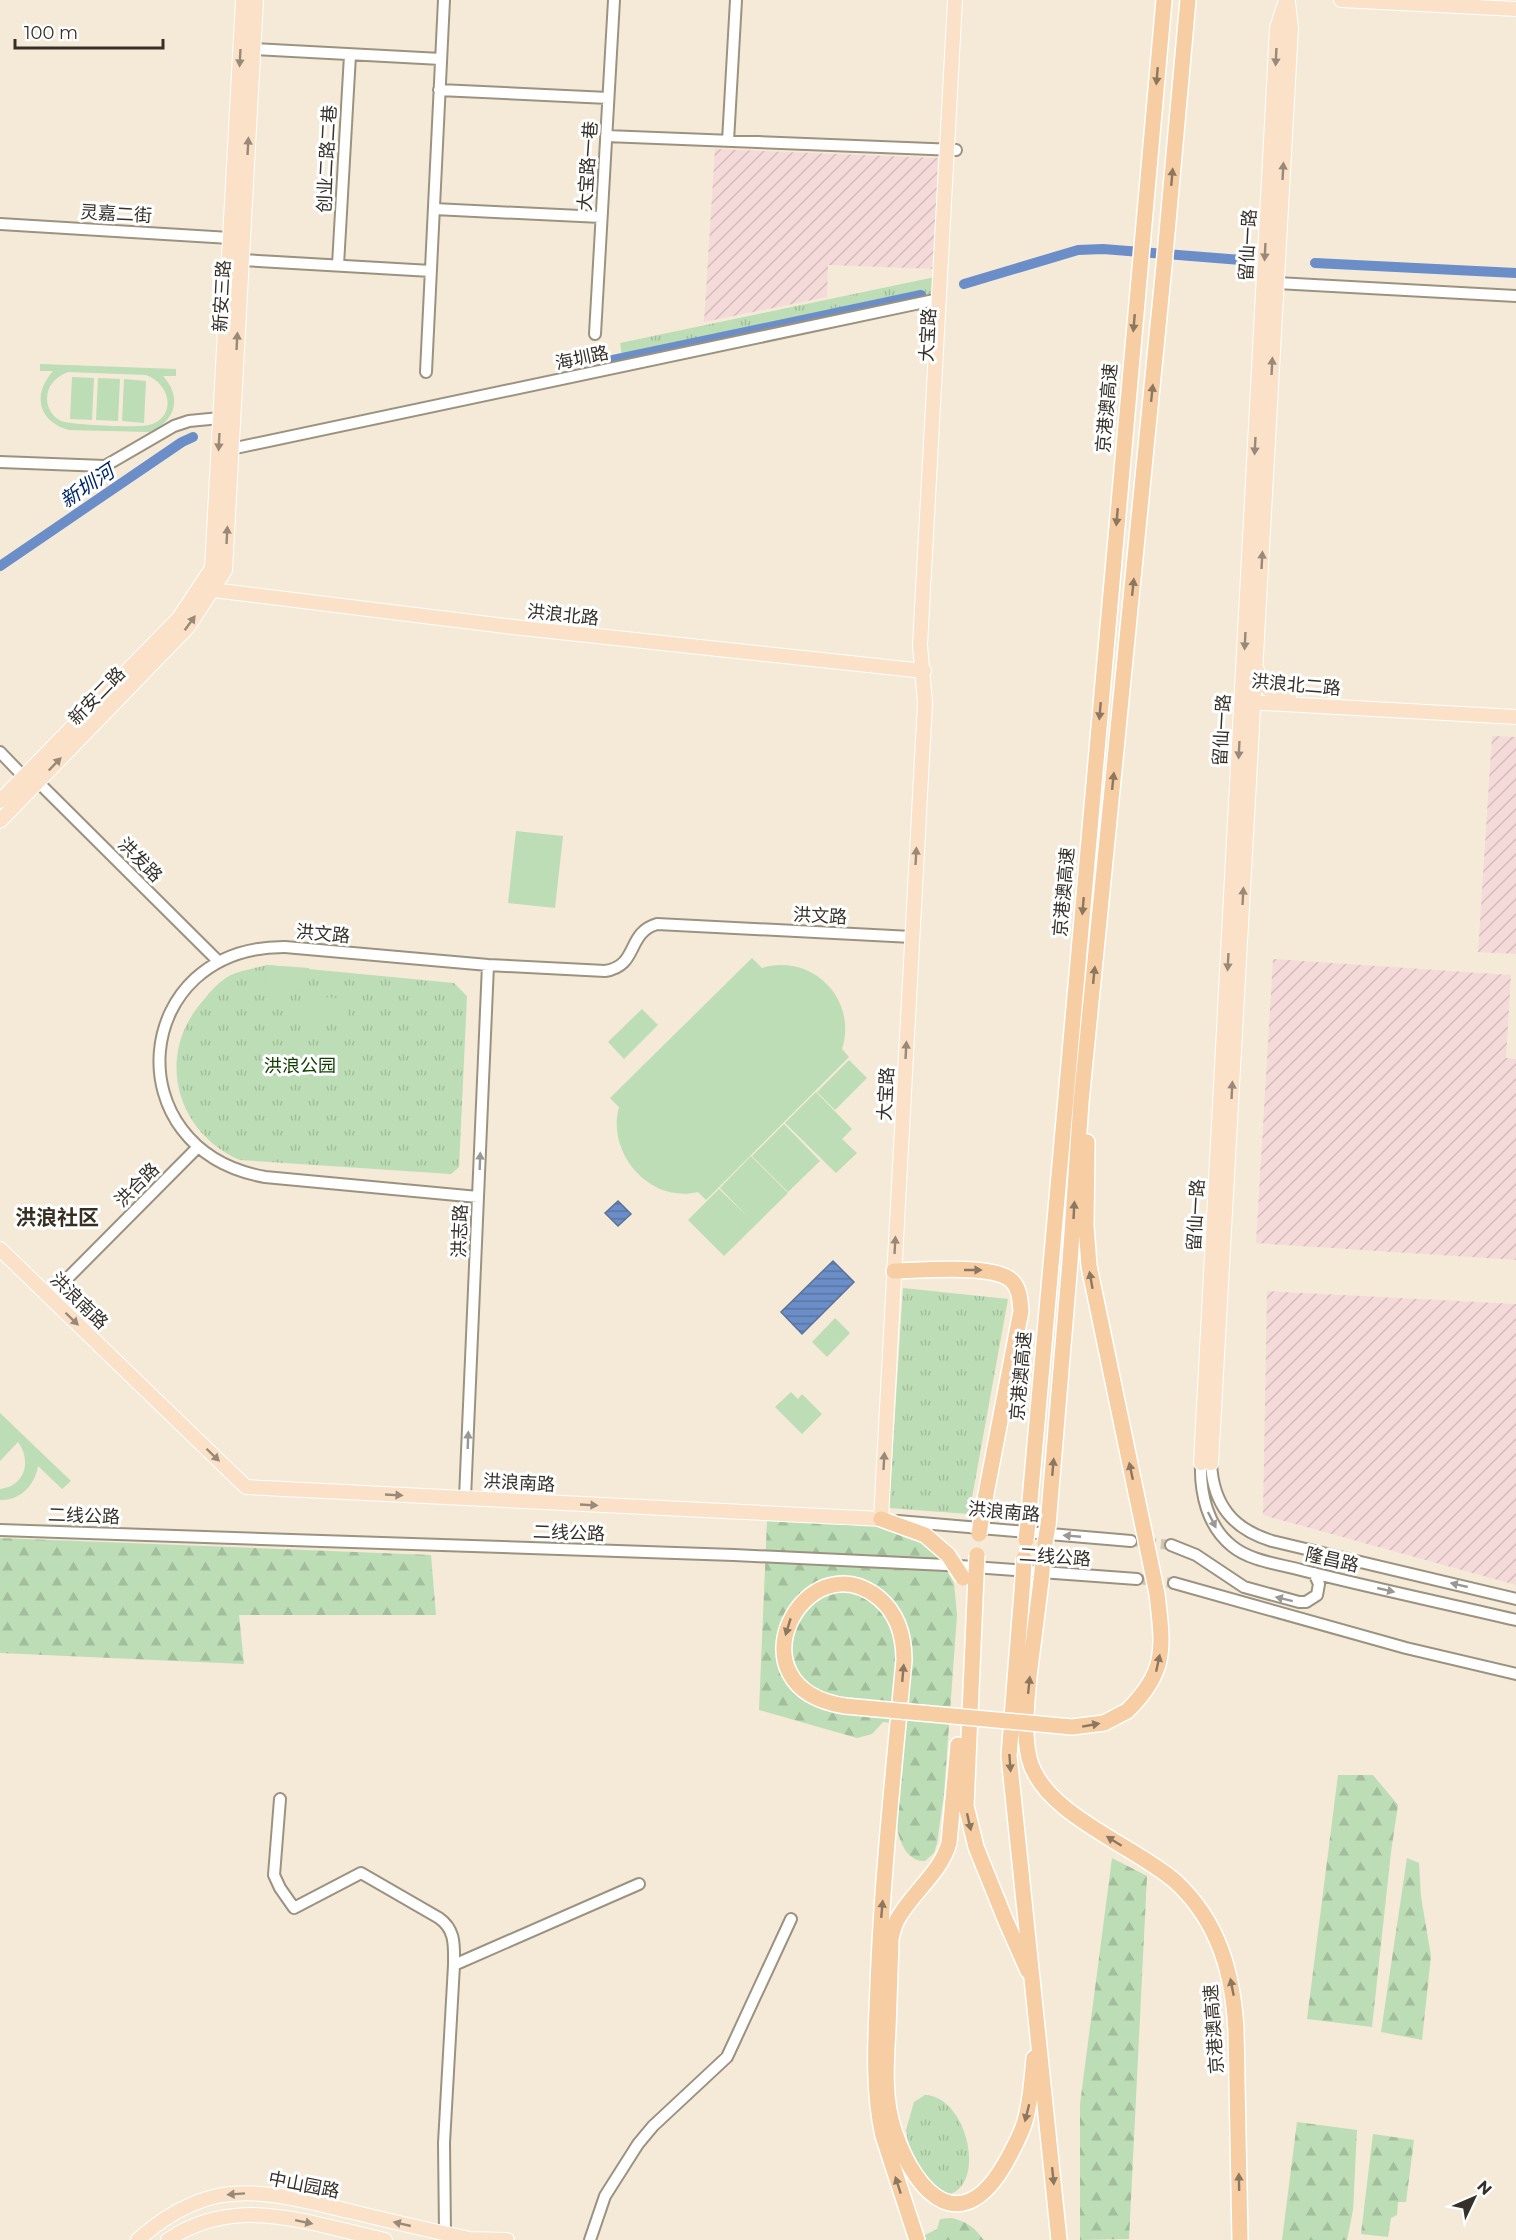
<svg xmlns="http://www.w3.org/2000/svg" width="1516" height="2240" viewBox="0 0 1516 2240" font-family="Montserrat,'Noto Sans SC',sans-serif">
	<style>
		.industrial { fill: url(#industrial-furrows) }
		.grass { fill: url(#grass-tufts) }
		.forest { fill: url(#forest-firs) }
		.garden { fill: #bcddb5; fill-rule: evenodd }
		.water { fill: url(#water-rules); stroke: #5b7299; stroke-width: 1.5 }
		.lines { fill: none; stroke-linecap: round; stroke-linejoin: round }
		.canal { stroke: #6b8ec8; stroke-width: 10 }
		.minor-tunnel { stroke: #cec5b4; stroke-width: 10; stroke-dasharray: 10 5; stroke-linecap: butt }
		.minor-casing { stroke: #9c9280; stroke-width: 14 }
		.major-casing { stroke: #fff; stroke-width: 16 }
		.highway-casing { stroke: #fff; stroke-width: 18 }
		.minor { stroke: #fff; stroke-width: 10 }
		.major { stroke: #fae1c8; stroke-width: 14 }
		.highway { stroke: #f7cda3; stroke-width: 15 }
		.highway-bridge-casing { stroke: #fff; stroke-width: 18; stroke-linecap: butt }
		.highway-bridge { stroke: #f7cda3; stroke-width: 15 }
		.oneway { fill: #988979 }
		.oneway2 { fill: #8c7760 }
		.oneway3 { fill: #9a9894 }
		.labels { text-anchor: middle; stroke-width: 6; stroke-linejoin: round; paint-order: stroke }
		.street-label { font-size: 18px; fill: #35312a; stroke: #fff }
		.park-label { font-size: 18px; fill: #103f02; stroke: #fff }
		.water-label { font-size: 20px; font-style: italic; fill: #00286b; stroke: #fff }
		.quarter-label { font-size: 21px; font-weight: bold; fill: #382f20; stroke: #fff }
	</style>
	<defs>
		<pattern id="industrial-furrows" width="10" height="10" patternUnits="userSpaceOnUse" patternTransform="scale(1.5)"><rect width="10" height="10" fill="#f5dada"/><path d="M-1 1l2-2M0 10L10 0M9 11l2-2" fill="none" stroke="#d3bcbb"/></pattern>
		<pattern id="grass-tufts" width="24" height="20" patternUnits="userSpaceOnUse" patternTransform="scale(1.5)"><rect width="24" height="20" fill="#bcddb5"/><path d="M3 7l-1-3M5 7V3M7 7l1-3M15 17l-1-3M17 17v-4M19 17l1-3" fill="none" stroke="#a2be9c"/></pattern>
		<pattern id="forest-firs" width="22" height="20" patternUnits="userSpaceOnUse" patternTransform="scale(1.5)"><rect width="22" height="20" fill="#bcddb5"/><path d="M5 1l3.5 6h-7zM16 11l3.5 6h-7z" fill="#a2be9c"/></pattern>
		<pattern id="water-rules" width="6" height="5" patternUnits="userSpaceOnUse" patternTransform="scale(1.5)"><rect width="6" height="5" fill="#6b8ec8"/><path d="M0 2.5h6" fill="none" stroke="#5975a3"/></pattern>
	</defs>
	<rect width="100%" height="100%" fill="#f4ead7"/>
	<path class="industrial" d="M715,149L938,158L935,269L828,265L827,297L704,322Z
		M1492,736L1516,737V954L1478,952Z
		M1273,959L1511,975L1506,1058L1516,1059V1260L1256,1243Z
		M1267,1291L1516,1304V1585L1263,1515Z"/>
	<path class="grass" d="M940,276L939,299L624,369L620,343Z
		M267,965L454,983L467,996L459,1167L451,1174L240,1160C177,1133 155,1057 201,1003C209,993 219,981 231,975C242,970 256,968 267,965Z
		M903,1288L1008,1299L969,1514L889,1508Z
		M925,2095C967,2096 988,2186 947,2195L927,2184L912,2162L906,2130L914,2102Z"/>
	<path class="forest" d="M767,1521L882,1524L924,1541L940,1558L954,1583L957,1615L944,1794L937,1843L934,1853L925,1861C907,1862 899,1841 897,1826L901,1724L883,1722L872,1734L857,1738L759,1710Z
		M0,1538L431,1555L436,1615H239L244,1664L0,1653Z
		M1338,1775H1373L1398,1805L1391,1852L1372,2027L1307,2019Z
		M1112,1858L1147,1876L1129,2239L1080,2240V2104Z
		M1407,1858L1419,1863L1421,1897L1431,1956L1422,2040L1381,2032Z
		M1297,2122L1357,2130L1353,2210L1347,2240H1282Z
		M1373,2134L1414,2140L1406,2202H1398L1397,2215L1391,2218L1388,2237L1361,2234Z
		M951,2218C966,2221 974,2227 984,2240H915L937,2229L940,2219Z"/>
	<path class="garden" d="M40,364L176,369V376H163C183,398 175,422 149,432L69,430C38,421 32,395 53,371H40ZM68,372L146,375C170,383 178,417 149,425C138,428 71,425 61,421C53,417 47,408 47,399C47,385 56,377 68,372Z
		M72,377L94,378L92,420L70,419Z
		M98,378L120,379L118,421L96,420Z
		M124,379L146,381L144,423L122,421Z
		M516,831L563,836L555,908L508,903Z
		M752,958L762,968C812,953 858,999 842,1049L849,1057L706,1200L698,1192C650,1204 606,1153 619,1107L610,1098Z
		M266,965L309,968L308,992L265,989Z
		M306,996L349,999L348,1022L305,1019Z
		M642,1009L658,1025L624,1059L608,1042Z
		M849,1060L867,1078L835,1110L817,1092Z
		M816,1092L852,1129L842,1139L857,1153L836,1173L785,1123Z
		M784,1124L820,1161L788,1192L752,1156Z
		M751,1156L788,1193L724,1256L688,1220L719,1189L748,1217L720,1188Z
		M835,1318L850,1333L827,1357L812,1342Z
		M791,1392L798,1399L802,1394L822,1414L802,1434L775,1407Z
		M0,1413L71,1481L62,1489L38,1466C35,1485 20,1501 0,1500V1489C25,1486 32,1461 18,1442L0,1461Z"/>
	<path class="water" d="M618,1201L631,1214L618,1226L605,1213Z
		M833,1261L854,1282L802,1334L781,1312Z"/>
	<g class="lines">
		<path class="canal" d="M1315,263L1516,273
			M964,284L1078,250L1103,249L1241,260
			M613,360L921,295
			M0,566L182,442L193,437"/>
		<path class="minor-tunnel" d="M1131,1541L1171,1545
			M1137,1579L1174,1583"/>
		<defs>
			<path id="minor" d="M253,49L441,59
				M439,90L608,98
				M606,136L956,150
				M728,141L736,0
				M434,209L601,217
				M0,224L230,238
				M242,260L431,271
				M338,265L350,55
				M1277,283L1516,296
				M595,334L614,0
				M426,372L444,0
				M231,449L939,299
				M0,462L105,466L174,426L189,421L220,418
				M0,752L24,777
				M38,782L218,961
				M478,1197L265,1177C113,1150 130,946 285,947L488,965L605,971C639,966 626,933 657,924L912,937
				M49,1297L198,1147
				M1201,1463C1200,1493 1207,1526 1232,1546C1250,1561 1279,1564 1301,1570C1372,1588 1444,1603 1516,1620
				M1211,1463C1213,1505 1233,1529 1272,1541L1516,1599
				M465,1498L488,965
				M898,1521L1131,1541
				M0,1530L734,1555L946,1565L1137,1579
				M1171,1545L1196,1555L1244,1587L1299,1602H1306L1317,1595L1319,1584L1314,1573
				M1174,1583L1406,1648L1516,1674
				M280,1799L274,1875L280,1888L294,1908L361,1873L439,1918C456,1930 454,1946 454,1965
				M445,2234L444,2143L454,1965L639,1884
				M590,2240L605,2196L638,2144L653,2126L727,2057L791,1919"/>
			<path id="major" d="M1341,0L1516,9
				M205,589L513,627L924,671
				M1257,670C1260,688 1273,694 1289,697
				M1247,702L1516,717
				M0,801L179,618L212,568L243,0
				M0,821L188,627L225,570L256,0
				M0,1249L246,1487L881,1519L925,703L920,645L955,0
				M1201,1463L1277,28L1286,0
				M1211,1463L1291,28L1288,2
				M469,2239L507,2240
				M138,2240C161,2219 187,2203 217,2196C262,2187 309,2202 353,2212C393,2222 434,2231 474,2240
				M168,2240C237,2193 310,2224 385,2240"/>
			<path id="highway" d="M1087,1142L1086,1226L1089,1266L1157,1594C1163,1647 1168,1671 1127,1711
				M894,1271C920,1271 994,1263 1012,1281C1020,1289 1020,1301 1021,1311L982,1515
				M881,1519L925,1535L948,1555
				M1028,1523L1164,0
				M1048,1525L1070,1262L1081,1102L1164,266L1188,0
				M976,1575L966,1806L976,1847L1005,1919L1028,1971
				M1023,1579L1009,1756L1059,2240
				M1041,1581C1037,1612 1033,1644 1029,1676C1027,1702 1023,1731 1029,1758C1042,1814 1136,1846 1176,1882C1219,1922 1233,1974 1236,2030L1240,2240
				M845,1706C726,1688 805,1538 879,1598C898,1614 904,1636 904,1660C894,1768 882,1877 878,1986C876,2036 872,2087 883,2136L917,2240
				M891,1942C890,1971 889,2000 888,2029C886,2063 883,2100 895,2133C917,2196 962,2240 1006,2162C1013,2149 1021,2135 1025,2121C1031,2100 1032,2079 1034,2058
				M888,1951C891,1941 892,1930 897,1920C912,1892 940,1874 949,1843L958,1745"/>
		</defs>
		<use href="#minor" class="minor-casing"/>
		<use href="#major" class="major-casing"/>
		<use href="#highway" class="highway-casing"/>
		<use href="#minor" class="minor"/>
		<use href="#major" class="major"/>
		<use href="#highway" class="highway"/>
		<defs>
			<path id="highway-bridge" d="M979,1534L982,1515
				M1026,1540L1028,1523
				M1045,1543L1048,1525
				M948,1555L963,1578
				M976,1575L977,1555
				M1023,1579L1024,1558
				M1041,1581L1043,1561
				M845,1706L1072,1727L1104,1723L1127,1711"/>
		</defs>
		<use href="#highway-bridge" class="highway-bridge-casing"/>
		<use href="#highway-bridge" class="highway-bridge"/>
	</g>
	<defs><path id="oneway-solid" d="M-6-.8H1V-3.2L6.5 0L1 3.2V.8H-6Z" transform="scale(1.5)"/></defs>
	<g class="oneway">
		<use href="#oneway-solid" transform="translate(1276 57) rotate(93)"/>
		<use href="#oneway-solid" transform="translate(240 58) rotate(93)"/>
		<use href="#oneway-solid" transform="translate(248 146) rotate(-87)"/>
		<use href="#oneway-solid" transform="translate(1283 171) rotate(-87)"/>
		<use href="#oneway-solid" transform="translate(1265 252) rotate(93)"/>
		<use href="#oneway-solid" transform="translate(237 341) rotate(-87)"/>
		<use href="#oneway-solid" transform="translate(1272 366) rotate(-87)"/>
		<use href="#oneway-solid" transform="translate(219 442) rotate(93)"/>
		<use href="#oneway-solid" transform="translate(1255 446) rotate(93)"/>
		<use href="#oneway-solid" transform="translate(227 535) rotate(-87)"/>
		<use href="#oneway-solid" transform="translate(1262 560) rotate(-87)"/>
		<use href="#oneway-solid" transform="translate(190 623) rotate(-54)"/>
		<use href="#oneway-solid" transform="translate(1245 641) rotate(93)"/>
		<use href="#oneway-solid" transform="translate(1239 750) rotate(93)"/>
		<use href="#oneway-solid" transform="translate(55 764) rotate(-46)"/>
		<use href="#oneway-solid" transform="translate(916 856) rotate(-87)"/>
		<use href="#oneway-solid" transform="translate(1243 896) rotate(-87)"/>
		<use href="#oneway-solid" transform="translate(1228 962) rotate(93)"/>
		<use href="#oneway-solid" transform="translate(906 1050) rotate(-87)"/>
		<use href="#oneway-solid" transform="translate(1232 1090) rotate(-87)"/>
		<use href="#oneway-solid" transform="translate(895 1245) rotate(-87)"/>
		<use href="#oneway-solid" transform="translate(72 1319) rotate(44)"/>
		<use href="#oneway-solid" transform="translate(213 1455) rotate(44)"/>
		<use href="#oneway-solid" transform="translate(884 1461) rotate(-87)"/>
		<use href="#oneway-solid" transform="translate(394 1495) rotate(3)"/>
		<use href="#oneway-solid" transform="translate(589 1505) rotate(3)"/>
		<use href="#oneway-solid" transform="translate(236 2194) rotate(176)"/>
		<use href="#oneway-solid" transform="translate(304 2222) rotate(12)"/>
		<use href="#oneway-solid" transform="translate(402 2224) rotate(-167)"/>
	</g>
	<g class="oneway2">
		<use href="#oneway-solid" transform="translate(1157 76) rotate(95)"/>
		<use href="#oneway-solid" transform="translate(1172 177) rotate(-85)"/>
		<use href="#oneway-solid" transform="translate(1134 323) rotate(95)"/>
		<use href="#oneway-solid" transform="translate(1152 393) rotate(-84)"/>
		<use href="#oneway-solid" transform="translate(1117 517) rotate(95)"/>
		<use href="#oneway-solid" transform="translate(1133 587) rotate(-84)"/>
		<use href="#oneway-solid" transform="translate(1100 711) rotate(95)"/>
		<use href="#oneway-solid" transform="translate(1113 781) rotate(-84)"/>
		<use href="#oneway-solid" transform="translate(1083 906) rotate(95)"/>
		<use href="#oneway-solid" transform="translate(1094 975) rotate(-84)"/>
		<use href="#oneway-solid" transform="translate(1074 1210) rotate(-87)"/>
		<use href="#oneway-solid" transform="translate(973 1270)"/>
		<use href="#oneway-solid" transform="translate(1091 1280) rotate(-100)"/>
		<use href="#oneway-solid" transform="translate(1053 1467) rotate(-85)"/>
		<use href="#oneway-solid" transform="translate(1131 1471) rotate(-102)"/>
		<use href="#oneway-solid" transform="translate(788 1627) rotate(107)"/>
		<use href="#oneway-solid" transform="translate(1158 1663) rotate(-78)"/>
		<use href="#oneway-solid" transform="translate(903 1673) rotate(-85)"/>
		<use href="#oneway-solid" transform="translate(1029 1685) rotate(-84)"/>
		<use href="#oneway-solid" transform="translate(1091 1725) rotate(-10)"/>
		<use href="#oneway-solid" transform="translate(1010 1763) rotate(86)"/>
		<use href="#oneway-solid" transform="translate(969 1822) rotate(77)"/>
		<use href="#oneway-solid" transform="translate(1114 1841) rotate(-148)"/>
		<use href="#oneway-solid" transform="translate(882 1909) rotate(-85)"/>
		<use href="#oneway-solid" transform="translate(1232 1987) rotate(-101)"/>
		<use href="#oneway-solid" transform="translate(1027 2113) rotate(104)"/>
		<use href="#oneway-solid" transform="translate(1053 2176) rotate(84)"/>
		<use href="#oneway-solid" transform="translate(1239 2182) rotate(-91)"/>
		<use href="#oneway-solid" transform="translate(898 2185) rotate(-108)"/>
	</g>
	<g class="oneway3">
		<use href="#oneway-solid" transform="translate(480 1161) rotate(-88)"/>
		<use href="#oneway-solid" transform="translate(468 1440) rotate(-88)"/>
		<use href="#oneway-solid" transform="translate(1212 1520) rotate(63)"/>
		<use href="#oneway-solid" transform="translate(1072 1536) rotate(-175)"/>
		<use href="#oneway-solid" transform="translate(1459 1585) rotate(-167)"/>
		<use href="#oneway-solid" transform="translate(1386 1590) rotate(13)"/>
		<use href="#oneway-solid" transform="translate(1284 1599) rotate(-166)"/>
	</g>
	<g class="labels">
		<g class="street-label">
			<text transform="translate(327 159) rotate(-87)" y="6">创业二路二巷</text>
			<text transform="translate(588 166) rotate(-86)" y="6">大宝路一巷</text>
			<text transform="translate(116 214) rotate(3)" y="6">灵嘉二街</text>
			<text transform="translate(1248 245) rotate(-87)" y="6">留仙一路</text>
			<text transform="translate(222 296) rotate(-87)" y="6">新安三路</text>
			<text transform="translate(928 335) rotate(-87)" y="6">大宝路</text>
			<text transform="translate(582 358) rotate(-12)" y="6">海圳路</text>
			<text transform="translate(1107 408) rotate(-85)" y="6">京港澳高速</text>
			<text transform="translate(563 615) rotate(6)" y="6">洪浪北路</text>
			<text transform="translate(1296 685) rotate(5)" y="6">洪浪北二路</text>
			<text transform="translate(97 696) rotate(-46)" y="6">新安二路</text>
			<text transform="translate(1222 730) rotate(-87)" y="6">留仙一路</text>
			<text transform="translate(140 860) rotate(45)" y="6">洪发路</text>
			<text transform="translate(1064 892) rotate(-85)" y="6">京港澳高速</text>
			<text transform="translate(820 916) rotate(3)" y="6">洪文路</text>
			<text transform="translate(323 934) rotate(5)" y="6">洪文路</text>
			<text transform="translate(886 1094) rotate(-87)" y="6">大宝路</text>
			<text transform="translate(137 1185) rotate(-45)" y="6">洪合路</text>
			<text transform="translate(1196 1215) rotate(-87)" y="6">留仙一路</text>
			<text transform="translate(460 1231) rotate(-88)" y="6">洪志路</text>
			<text transform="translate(79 1301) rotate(44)" y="6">洪浪南路</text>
			<text transform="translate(1021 1376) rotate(-85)" y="6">京港澳高速</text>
			<text transform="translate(519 1483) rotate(3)" y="6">洪浪南路</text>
			<text transform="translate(1004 1512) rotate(5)" y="6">洪浪南路</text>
			<text transform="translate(84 1516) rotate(2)" y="6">二线公路</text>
			<text transform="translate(569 1533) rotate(2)" y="6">二线公路</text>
			<text transform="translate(1055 1557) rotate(4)" y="6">二线公路</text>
			<text transform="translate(1332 1560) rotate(13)" y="6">隆昌路</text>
			<text transform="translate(1214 2029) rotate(-94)" y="6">京港澳高速</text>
			<text transform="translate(304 2185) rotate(11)" y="6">中山园路</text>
		</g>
		<g class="park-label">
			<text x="300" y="1072">洪浪公园</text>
		</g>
		<g class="water-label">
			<text transform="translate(87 486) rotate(-34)" y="7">新圳河</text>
		</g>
		<g class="quarter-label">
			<text x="57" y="1225">洪浪社区</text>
		</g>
	</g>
	<g transform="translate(1474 2198) rotate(46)" stroke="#ffffff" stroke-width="4.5" paint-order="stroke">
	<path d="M0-4.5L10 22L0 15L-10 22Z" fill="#35312a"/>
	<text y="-9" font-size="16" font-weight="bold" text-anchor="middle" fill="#35312a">N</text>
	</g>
	<path d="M15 39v9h148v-9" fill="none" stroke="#35312a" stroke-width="3"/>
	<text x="24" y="39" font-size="18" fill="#35312a" stroke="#ffffff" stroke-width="4.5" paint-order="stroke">100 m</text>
</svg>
